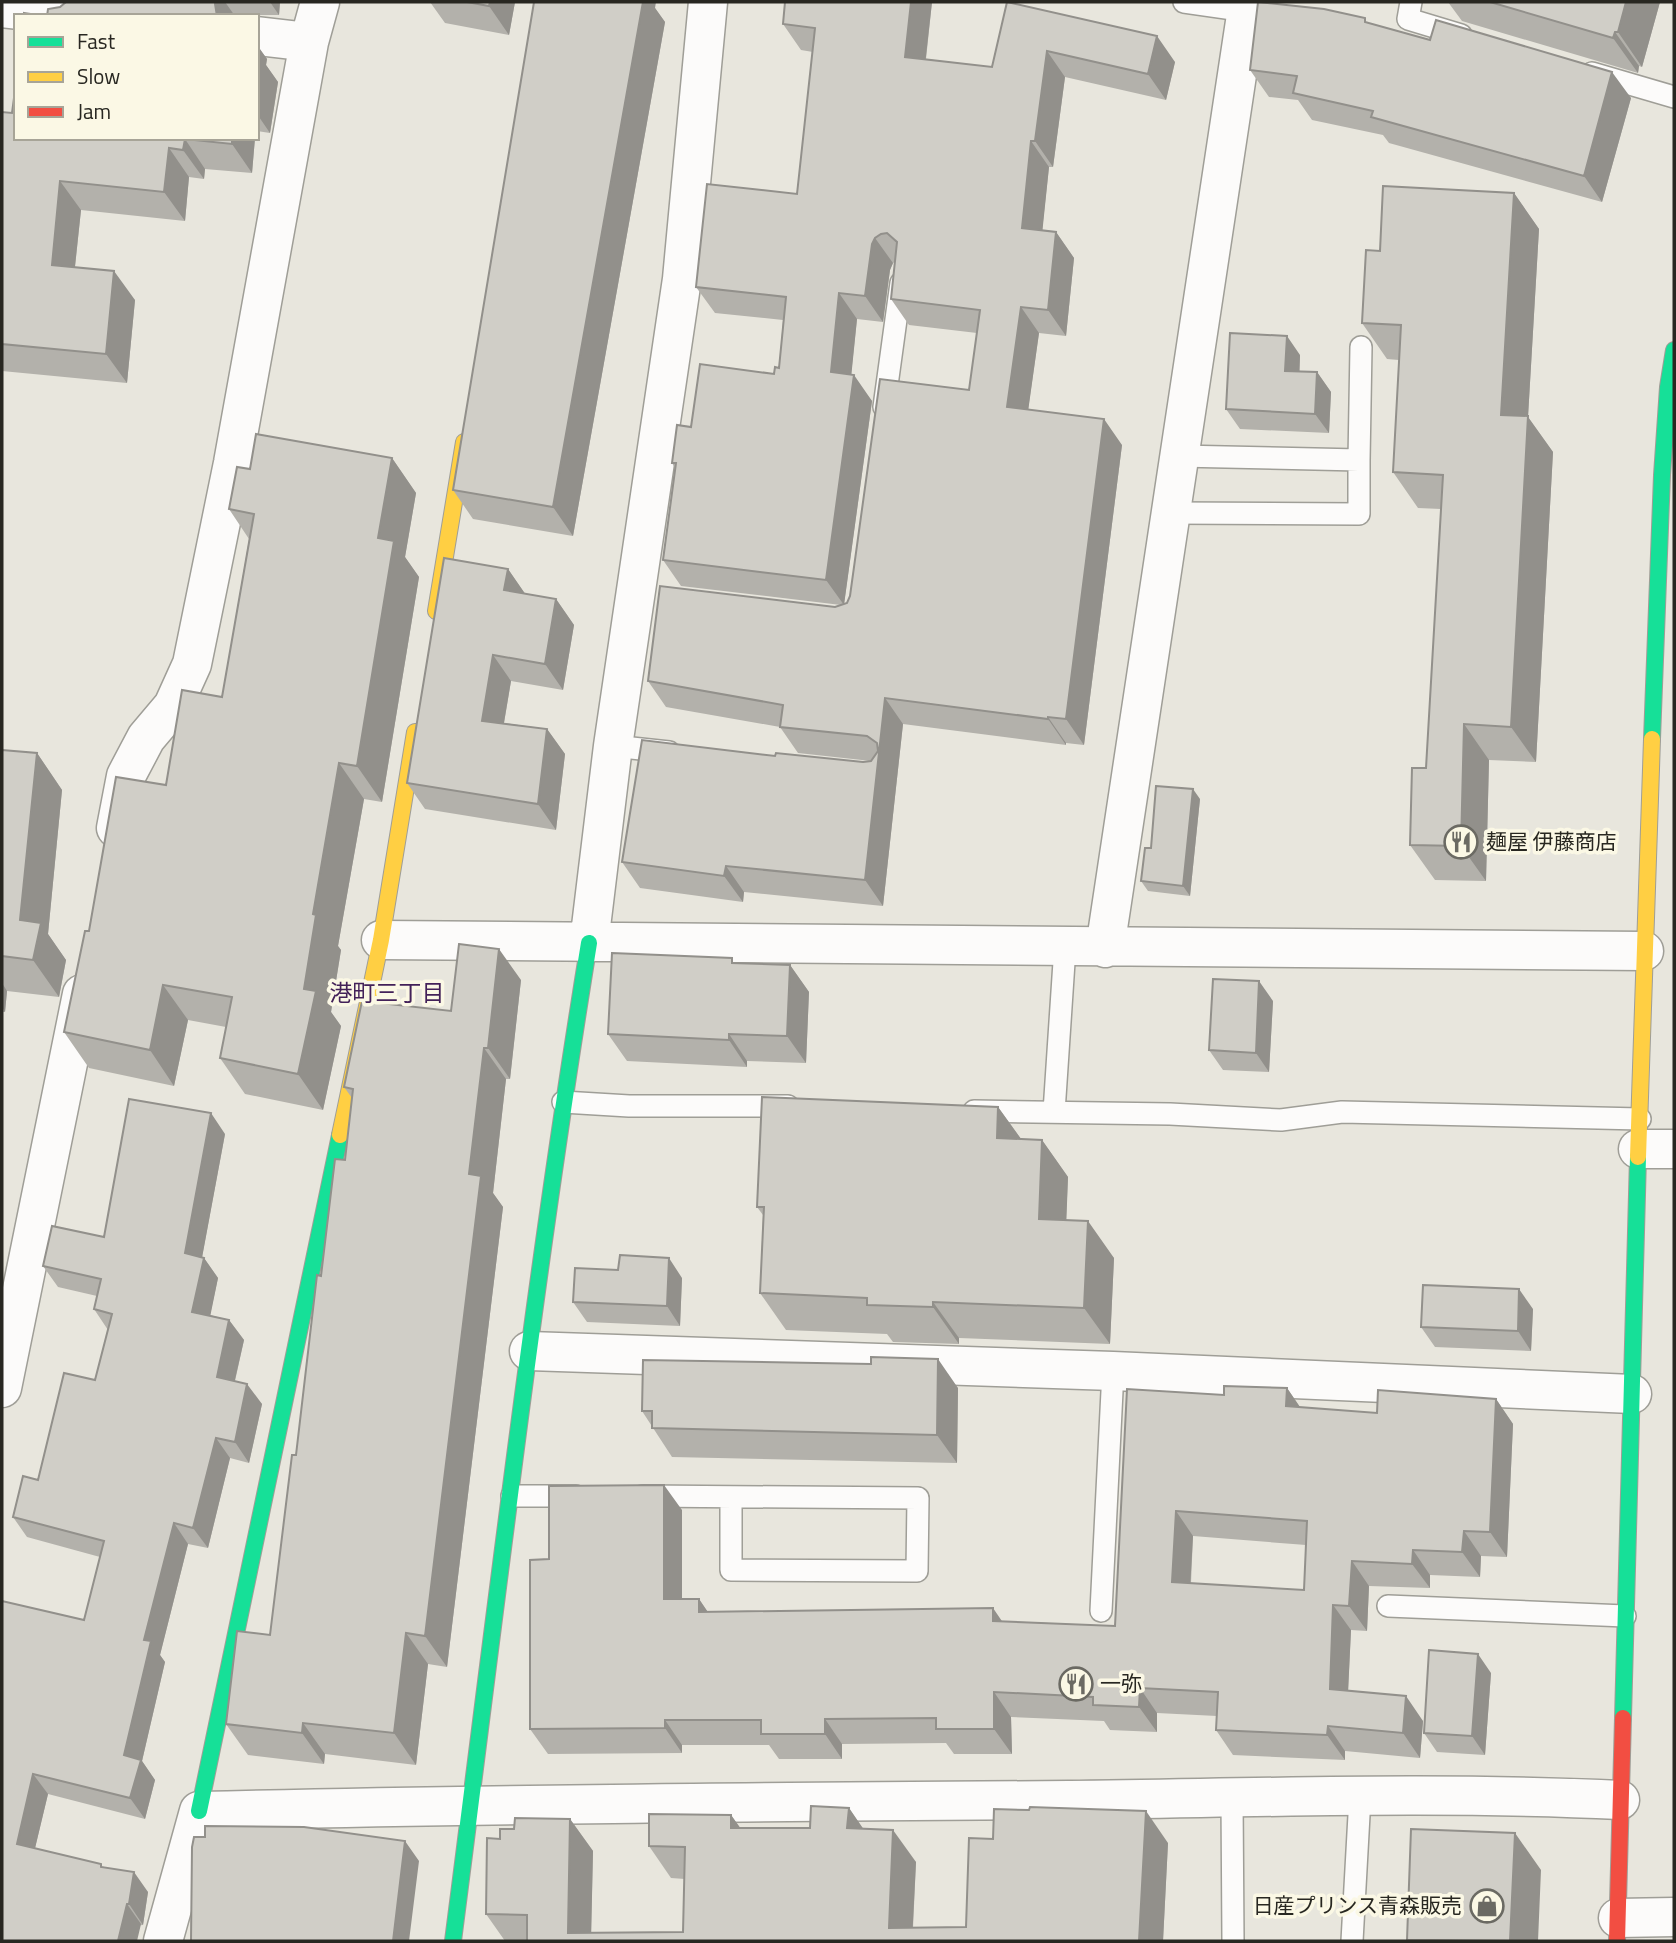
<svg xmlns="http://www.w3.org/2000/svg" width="1676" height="1943" viewBox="0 0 1676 1943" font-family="'Titillium Web','Noto Sans JP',sans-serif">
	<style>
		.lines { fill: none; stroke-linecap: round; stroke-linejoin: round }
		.lane-casing { stroke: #9f9e97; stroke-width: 24 }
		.street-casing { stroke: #9f9e97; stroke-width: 41 }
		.fast-casing { stroke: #9f9e97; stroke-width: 18 }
		.slow-casing { stroke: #9f9e97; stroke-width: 18 }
		.jam-casing { stroke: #9f9e97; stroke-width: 18 }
		.lane { stroke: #fcfbfa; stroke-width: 21 }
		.street { stroke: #fcfbfa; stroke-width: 38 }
		.fast { stroke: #16e098; stroke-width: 16 }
		.slow { stroke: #ffcf43; stroke-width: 16 }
		.jam { stroke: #f24e42; stroke-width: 16 }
		.wall { fill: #b3b1ab; fill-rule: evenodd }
		.shaded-wall { fill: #92908b }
		.building { fill: #d0cec7; stroke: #92908b; stroke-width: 2; fill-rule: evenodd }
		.labels { text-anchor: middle; stroke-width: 7; stroke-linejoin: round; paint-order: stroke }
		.poi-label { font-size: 21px; fill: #282721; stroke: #fbf8e5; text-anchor: start }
		.neighbourhood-label { font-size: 23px; fill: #432159; stroke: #fbf8e5 }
	</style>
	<rect width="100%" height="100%" fill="#e8e6dd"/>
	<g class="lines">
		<defs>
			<path id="lane" d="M1184,2L1247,11
				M1411,2L1408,19L1461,35
				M1592,73L1674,97
				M884,407L901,283
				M1359,460L1361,347
				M1171,513L1359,514V460L1179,456
				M613,746L669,752
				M563,1102L629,1106H788
				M974,1111L1170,1114L1281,1120L1342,1112L1640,1119
				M1054,1112L1065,947
				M512,1496H576
				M643,1496L918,1498L917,1571L731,1570V1497
				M1388,1606L1625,1616
				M1101,1611L1113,1371
				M1232,1799L1233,1941
				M1352,1941L1360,1797"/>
			<path id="street" d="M2,8L71,16
				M257,36L309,42
				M116,828L126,776L146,738L173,706L192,664L233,463L309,42L320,2
				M381,940L1644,951
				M589,943L613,746L682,279L708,2
				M1105,948L1248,2
				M1638,1149H1674
				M529,1351L1113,1371L1632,1394
				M2,1388L82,994
				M1618,1918L1674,1917
				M163,1941L199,1811C489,1804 780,1802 1070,1800C1253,1798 1437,1791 1620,1800"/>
			<path id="fast" d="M1652,739L1662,475L1668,387L1674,350
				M1623,1718L1638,1157
				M199,1811L340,1135
				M453,1941C496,1608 535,1274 589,943"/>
			<path id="slow" d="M436,611L464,442
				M340,1135L381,940L415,732
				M1638,1157L1652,739"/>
			<path id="jam" d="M1617,1941L1623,1718"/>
		</defs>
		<use href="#lane" class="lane-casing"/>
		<use href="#street" class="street-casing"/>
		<use href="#fast" class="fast-casing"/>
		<use href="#slow" class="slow-casing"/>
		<use href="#jam" class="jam-casing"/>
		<use href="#lane" class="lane"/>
		<use href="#street" class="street"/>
		<use href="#fast" class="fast"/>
		<use href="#slow" class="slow"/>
		<use href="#jam" class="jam"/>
	</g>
	<path class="wall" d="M66,2H280L279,15L47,16Z
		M430,2H515L509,35L445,23Z
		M785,2H932L926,59L992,67L1007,2L1175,62L1166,100L1065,77L1053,167H1049L1042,231L1056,232L1074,258L1066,336L1039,333L1028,410L1122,445L1084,745L1066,743V745L903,724L883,906L744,892L743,902L640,888L622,862L775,756L863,762L871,761L798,753L780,727L666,707L648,681L841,605L681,586L663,560L675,468L672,463L691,427L774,374L779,368L783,320L715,313L696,287L797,194L813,52L801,50L783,24ZM895,262L891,299L909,325L977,333L969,390L847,603L844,604L872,401L851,375L857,319L883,322L890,270L893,263Z
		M1448,2H1660L1642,67L1639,66L1638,73L1462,21Z
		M655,8L665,22L573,536L473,519L453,490Z
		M1369,23L1631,98L1602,202L1389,143L1383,135L1312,120L1298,100L1269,97L1250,70Z
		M257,45L267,59L266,65L278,82L270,133L257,131Z
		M2,112L12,113L16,138H255L252,173L205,169L204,179L189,177L185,221L81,210L75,267L135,300L127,383L2,371Z
		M1514,193L1539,229L1528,417L1553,452L1536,762L1489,760L1486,881L1435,880L1410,845L1426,768L1441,509L1418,508L1393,472L1399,360L1387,359L1362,323L1380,251Z
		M1300,355L1299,372H1317L1331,392L1329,433L1240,429L1226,409Z
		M392,458L416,493L405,557L419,577L382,802L364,799L338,946L341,950L331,1012L341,1026L323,1110L245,1094L220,1058L226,1027L188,1020L174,1086L89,1068L64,1032L89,931L166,785L222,697L249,539L229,509L250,469Z
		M508,569L525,594L556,599L574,625L563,690L511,681L504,723L547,729L565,754L556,830L425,809L407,783Z
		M2,750L37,753L62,790L48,934L66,960L59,997L7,991L5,1012H2Z
		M1200,799L1190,896L1148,891L1141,881Z
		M737,964L790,965L809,992L806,1063L747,1061V1067L627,1061L608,1034Z
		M521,980L510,1079H506L493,1193L503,1207L447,1667L428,1664L416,1765L325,1754L324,1764L248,1755L226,1724L270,1635L321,1276L345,1160L352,1098L344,1087Z
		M1273,1001L1269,1072L1223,1070L1209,1050Z
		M998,1107L1021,1139L1042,1140L1068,1177L1066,1220L1114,1258L1110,1344L959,1338V1344L893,1342L887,1334L786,1330L760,1293L763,1215L757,1207Z
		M225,1134L202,1257L204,1258L218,1278L210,1315L229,1320L244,1340L235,1381L262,1404L249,1463L230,1458L208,1548L188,1544L160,1655L165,1662L142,1761L155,1780L145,1819L48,1794L35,1848L104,1867L148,1892L143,1925L2,1941V1601L84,1620L100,1557L27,1537L13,1517L38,1480L95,1380L108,1330L94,1309L97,1296L58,1287L43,1266L104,1237Z
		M682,1278L680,1326L587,1322L573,1302Z
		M1533,1309L1531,1351L1435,1347L1421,1327Z
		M871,1364L958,1388L957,1463L672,1457L642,1411Z
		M1287,1388L1300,1407L1377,1413L1496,1399L1513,1424L1507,1557L1481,1556L1480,1577L1430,1575V1588L1369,1586L1367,1631L1351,1630L1348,1691L1423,1721L1420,1758L1345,1751V1760L1233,1755L1216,1730L1217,1716L1157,1713V1732L1110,1730L1104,1721L1011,1717L1012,1754H954L946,1743L842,1744V1759H779L769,1745H682V1753L548,1754L530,1729L549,1559L682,1510V1599H699L707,1611L1002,1621L1115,1626L1224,1395ZM1193,1536L1306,1545L1304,1590L1191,1583Z
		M1491,1673L1485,1755L1437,1752L1424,1733Z
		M849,1808L863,1829L916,1862L913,1928L966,1927L1168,1843L1163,1941H505L486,1914L500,1839L514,1829L570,1819L593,1851L591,1933L683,1932L685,1879L671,1878L649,1846L731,1815L740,1828H810Z"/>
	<path class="shaded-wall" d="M216,2H225L235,16H217L215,4Z
		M270,2H280L279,15Z
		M490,2H515L509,35L489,6Z
		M641,2H656L655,8L665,22L573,536L553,507Z
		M911,2H932L923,83L905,57Z
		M1626,2H1660L1642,67L1618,32Z
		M1615,32L1639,66L1638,73L1613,38Z
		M1157,36L1175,62L1166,100L1148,74Z
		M257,45L267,59L266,65L278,82L270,133L257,114Z
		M1047,51L1065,77L1053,167L1035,141Z
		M1612,72L1631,98L1602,202L1584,176Z
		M232,138H255L252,173L232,144Z
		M185,139L205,169L204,179L183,150Z
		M1031,141L1049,167L1040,254L1022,228Z
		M169,148L189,177L185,221L164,192Z
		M60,181L81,210L72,294L52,265Z
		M1514,193L1539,229L1528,417L1553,452L1536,762L1511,727L1501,415Z
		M1056,232L1074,258L1066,336L1048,310Z
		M875,238L893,263L890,270L883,322L865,296L872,244Z
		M114,271L135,300L127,383L106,354Z
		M839,293L857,319L849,398L831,372Z
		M1021,307L1039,333L1025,433L1007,407Z
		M1287,336L1300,355L1299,390L1285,371Z
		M1317,372L1331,392L1329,433L1315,414Z
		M854,375L872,401L844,605L826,580Z
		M1104,419L1122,445L1084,745L1066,719Z
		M392,458L416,493L405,557L419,577L382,802L357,766L378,538Z
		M508,569L526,595L504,590Z
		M556,599L574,625L563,690L545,664Z
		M493,655L511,681L500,746L482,721Z
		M885,698L903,724L883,906L865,880Z
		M1048,717L1066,743V745L1048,719Z
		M1464,724L1489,760L1486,881L1461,846Z
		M547,729L565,754L556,830L538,804Z
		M37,753L62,790L48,934L66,960L59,997L33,960L20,920Z
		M339,763L364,799L338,946L341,950L331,1012L341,1026L323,1110L298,1074L304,989L313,914Z
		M1193,789L1200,799L1190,896L1183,886Z
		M726,866L744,892L743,902L724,876Z
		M499,949L521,980L510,1079L488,1048Z
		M790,965L809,992L806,1063L787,1036Z
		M1259,981L1273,1001L1269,1072L1256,1053Z
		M2,983L7,991L5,1012L2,1007Z
		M163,985L188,1020L174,1086L150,1050Z
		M729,1034L747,1061V1067L729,1040Z
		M484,1048L506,1079L493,1193L503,1207L447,1667L425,1636L469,1174Z
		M998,1107L1024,1143L997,1138Z
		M211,1113L225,1134L199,1274L185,1253Z
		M1042,1140L1068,1177L1065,1256L1039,1219Z
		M1088,1221L1114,1258L1110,1344L1084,1308Z
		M204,1258L218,1278L207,1332L192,1312Z
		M669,1258L682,1278L680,1326L667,1306Z
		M1519,1289L1533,1309L1531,1351L1518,1331Z
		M933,1302L959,1338V1344L933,1307Z
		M229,1320L244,1340L231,1397L217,1377Z
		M938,1359L958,1388L957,1463L937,1435Z
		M247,1384L262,1404L249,1463L235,1442Z
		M1287,1388L1304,1413L1286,1406Z
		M1496,1399L1513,1424L1507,1557L1490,1532Z
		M216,1438L230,1458L208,1548L193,1528Z
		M664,1485L682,1510V1624L664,1599Z
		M1176,1511L1193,1536L1189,1607L1172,1582Z
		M174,1523L188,1544L160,1655L165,1662L142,1761L155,1780L145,1819L130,1798L124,1755L144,1640Z
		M1464,1531L1481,1556L1480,1577L1462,1552Z
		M1413,1550L1430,1575V1588L1412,1564Z
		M1352,1561L1369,1586L1367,1631L1349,1606Z
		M699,1599L716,1624L699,1612Z
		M1333,1605L1351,1630L1347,1714L1330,1689Z
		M993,1608L1010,1633L993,1621Z
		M406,1633L428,1664L416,1765L394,1733Z
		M1478,1654L1491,1673L1485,1755L1472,1736Z
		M1140,1688L1157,1713V1732L1139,1707Z
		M994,1692L1011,1717L1012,1754L994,1729Z
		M1406,1696L1423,1721L1420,1758L1403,1733Z
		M825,1719L842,1744V1759L825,1734Z
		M665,1720L682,1745V1753L665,1728Z
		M303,1723L325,1754L324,1764L302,1733Z
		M1328,1726L1345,1751V1760L1327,1735Z
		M33,1774L48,1794L31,1865L17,1844Z
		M849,1808L871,1840L847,1828Z
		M1146,1811L1168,1843L1163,1941H1139Z
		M731,1815L754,1847L731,1828Z
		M570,1819L593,1851L591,1941L568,1933Z
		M893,1830L916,1862L912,1941L889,1928Z
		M1515,1833L1541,1870L1538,1941H1510Z
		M405,1841L419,1861L409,1941H393Z
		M134,1872L148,1892L143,1925L129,1904Z
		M127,1904L141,1924L137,1941H118Z"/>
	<path class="building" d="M66,2H216L215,4L217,16H47L48,9L60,7Z
		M467,2H490L489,6Z
		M534,2H643L553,507L453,490Z
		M785,2H911L905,57L992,67L1007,2L1157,36L1148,74L1047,51L1035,141H1031L1022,228L1056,232L1048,310L1021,307L1007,407L1104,419L1066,719L1048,717V719L885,698L865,880L726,866L724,876L622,862L642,740L775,756L776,753L863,762L871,761L878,751L877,743L867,736L780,727L783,705L648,681L660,586L835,607L847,603L850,596L880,379L969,390L980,310L891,299L897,242L887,233L881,234L875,238L872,244L865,296L839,293L831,372L854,375L826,580L663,560L676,463H672L677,425L691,427L700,364L774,374L775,367L779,368L786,297L696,287L707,184L797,194L815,28L783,24Z
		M1258,2L1324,9L1365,18V22L1430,40L1436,20L1612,72L1584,176L1371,117L1373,111L1293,93L1297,76L1250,70Z
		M1490,2H1626L1618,32H1615L1613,38Z
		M24,13L44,16H24Z
		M16,83V138H232V144L185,139L183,150L169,148L164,192L60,181L52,265L114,271L106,354L2,344V112L12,113Z
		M1383,186L1514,193L1501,415L1528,416L1511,727L1464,724L1461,846L1410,845L1412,768H1426L1443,475L1393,472L1401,325L1362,323L1366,250L1380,251Z
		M1230,333L1287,336L1285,371L1317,372L1315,414L1226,409Z
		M256,434L392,458L378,538L394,541L357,766L339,763L313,914L316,915L304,989L316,991L298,1074L220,1058L232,997L163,985L150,1050L64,1032L85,931H89L116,777L166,785L182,690L222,697L254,514L229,509L237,467L250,469Z
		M444,558L508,569L504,590L556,599L545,664L493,655L482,721L547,729L538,804L407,783Z
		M2,750L37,753L20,920L41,923L33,960L2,956Z
		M1156,786L1193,789L1183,886L1141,881L1145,848H1151Z
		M459,944L499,949L488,1048H484L469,1174L481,1176L425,1636L406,1633L394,1733L303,1723L302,1733L226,1724L237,1631L270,1635L292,1455H296L317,1275L321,1276L335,1159L345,1160L353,1089L344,1087L362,1001L451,1011Z
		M612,953L732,958V963L790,965L787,1036L729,1034V1040L608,1034Z
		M1213,979L1259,981L1256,1053L1209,1050Z
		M762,1097L998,1107L997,1138L1042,1140L1039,1219L1088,1221L1084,1308L933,1302V1307L867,1305V1298L760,1293L764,1207H757Z
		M129,1099L211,1113L185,1253L204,1258L192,1312L229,1320L217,1377L247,1384L235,1442L216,1438L193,1528L174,1523L144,1640L151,1641L124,1755L141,1760L130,1798L33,1774L17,1844L101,1864V1867L134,1872L129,1904H127L118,1941H2V1601L84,1620L104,1541L13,1517L23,1476L38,1480L64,1373L95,1380L112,1314L94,1309L101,1279L43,1266L52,1226L104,1237Z
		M620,1255L669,1258L667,1306L573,1302L575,1268L618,1270Z
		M1423,1285L1519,1289L1518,1331L1421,1327Z
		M871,1357L938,1359L937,1435L652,1428V1411H642L643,1360L871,1364Z
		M1224,1386L1287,1388L1286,1406L1377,1413L1378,1390L1496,1399L1490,1532L1464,1531L1462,1552L1413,1550L1412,1564L1352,1561L1349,1606L1333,1605L1330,1689L1406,1696L1403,1733L1328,1726L1327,1735L1216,1730L1218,1692L1140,1688L1139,1707L1093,1705V1697L994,1692V1729H936V1718L825,1719V1734H761V1720H665V1728L530,1729V1560L549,1559V1486L664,1485V1599H699V1612L993,1608V1621L1115,1626L1127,1389L1224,1395ZM1176,1511L1307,1521L1304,1590L1172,1582Z
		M1429,1650L1478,1654L1472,1736L1424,1733Z
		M811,1806L849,1808L847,1828L893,1830L889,1928L966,1927L969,1838L993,1839L994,1809L1029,1810L1030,1807L1146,1811L1139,1941H527V1915L486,1914L487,1838L500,1839V1829H514L515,1818L570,1819L568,1933L683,1932L685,1847L649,1846V1814L731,1815V1828H810Z
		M205,1826L304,1827L405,1841L393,1941H191L192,1847L194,1837H205Z
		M1411,1829L1515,1833L1510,1941L1407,1940Z"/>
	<defs>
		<symbol id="restaurant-ring" viewBox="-11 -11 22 22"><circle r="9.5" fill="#fbf8e5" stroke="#6b6a63" stroke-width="1.5"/><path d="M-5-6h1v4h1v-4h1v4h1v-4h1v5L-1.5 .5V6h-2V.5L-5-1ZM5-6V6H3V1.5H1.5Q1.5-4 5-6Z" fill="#6b6a63"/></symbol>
		<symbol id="shop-ring" viewBox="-11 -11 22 22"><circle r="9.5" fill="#fbf8e5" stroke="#6b6a63" stroke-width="1.5"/><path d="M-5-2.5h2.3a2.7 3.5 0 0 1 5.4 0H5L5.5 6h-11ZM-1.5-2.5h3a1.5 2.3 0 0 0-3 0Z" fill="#6b6a63"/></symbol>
	</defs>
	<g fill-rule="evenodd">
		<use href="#restaurant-ring" x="1442" y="823" width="38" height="38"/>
		<use href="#restaurant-ring" x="1057" y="1665" width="38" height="38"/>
		<use href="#shop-ring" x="1468" y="1887" width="38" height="38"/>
	</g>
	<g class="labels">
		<g class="poi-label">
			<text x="1486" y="849">麺屋 伊藤商店</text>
			<text x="1100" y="1691">一弥</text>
			<text x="1462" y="1913" text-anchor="end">日産プリンス青森販売</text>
		</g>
		<g class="neighbourhood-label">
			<text x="387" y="1001">港町三丁目</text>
		</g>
	</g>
	<rect width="1676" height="1943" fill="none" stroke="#282721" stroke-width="7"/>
	<rect x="14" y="14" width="245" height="126" fill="#fbf8e5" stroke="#a7a497" stroke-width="2"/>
	<rect x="28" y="37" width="35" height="10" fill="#16e098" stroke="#a7a497" stroke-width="2"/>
	<text x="77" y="49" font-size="21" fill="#282721">Fast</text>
	<rect x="28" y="72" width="35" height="10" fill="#ffcf43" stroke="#a7a497" stroke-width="2"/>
	<text x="77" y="84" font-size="21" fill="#282721">Slow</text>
	<rect x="28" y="107" width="35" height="10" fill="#f24e42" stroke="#a7a497" stroke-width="2"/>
	<text x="77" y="119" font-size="21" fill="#282721">Jam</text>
</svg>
